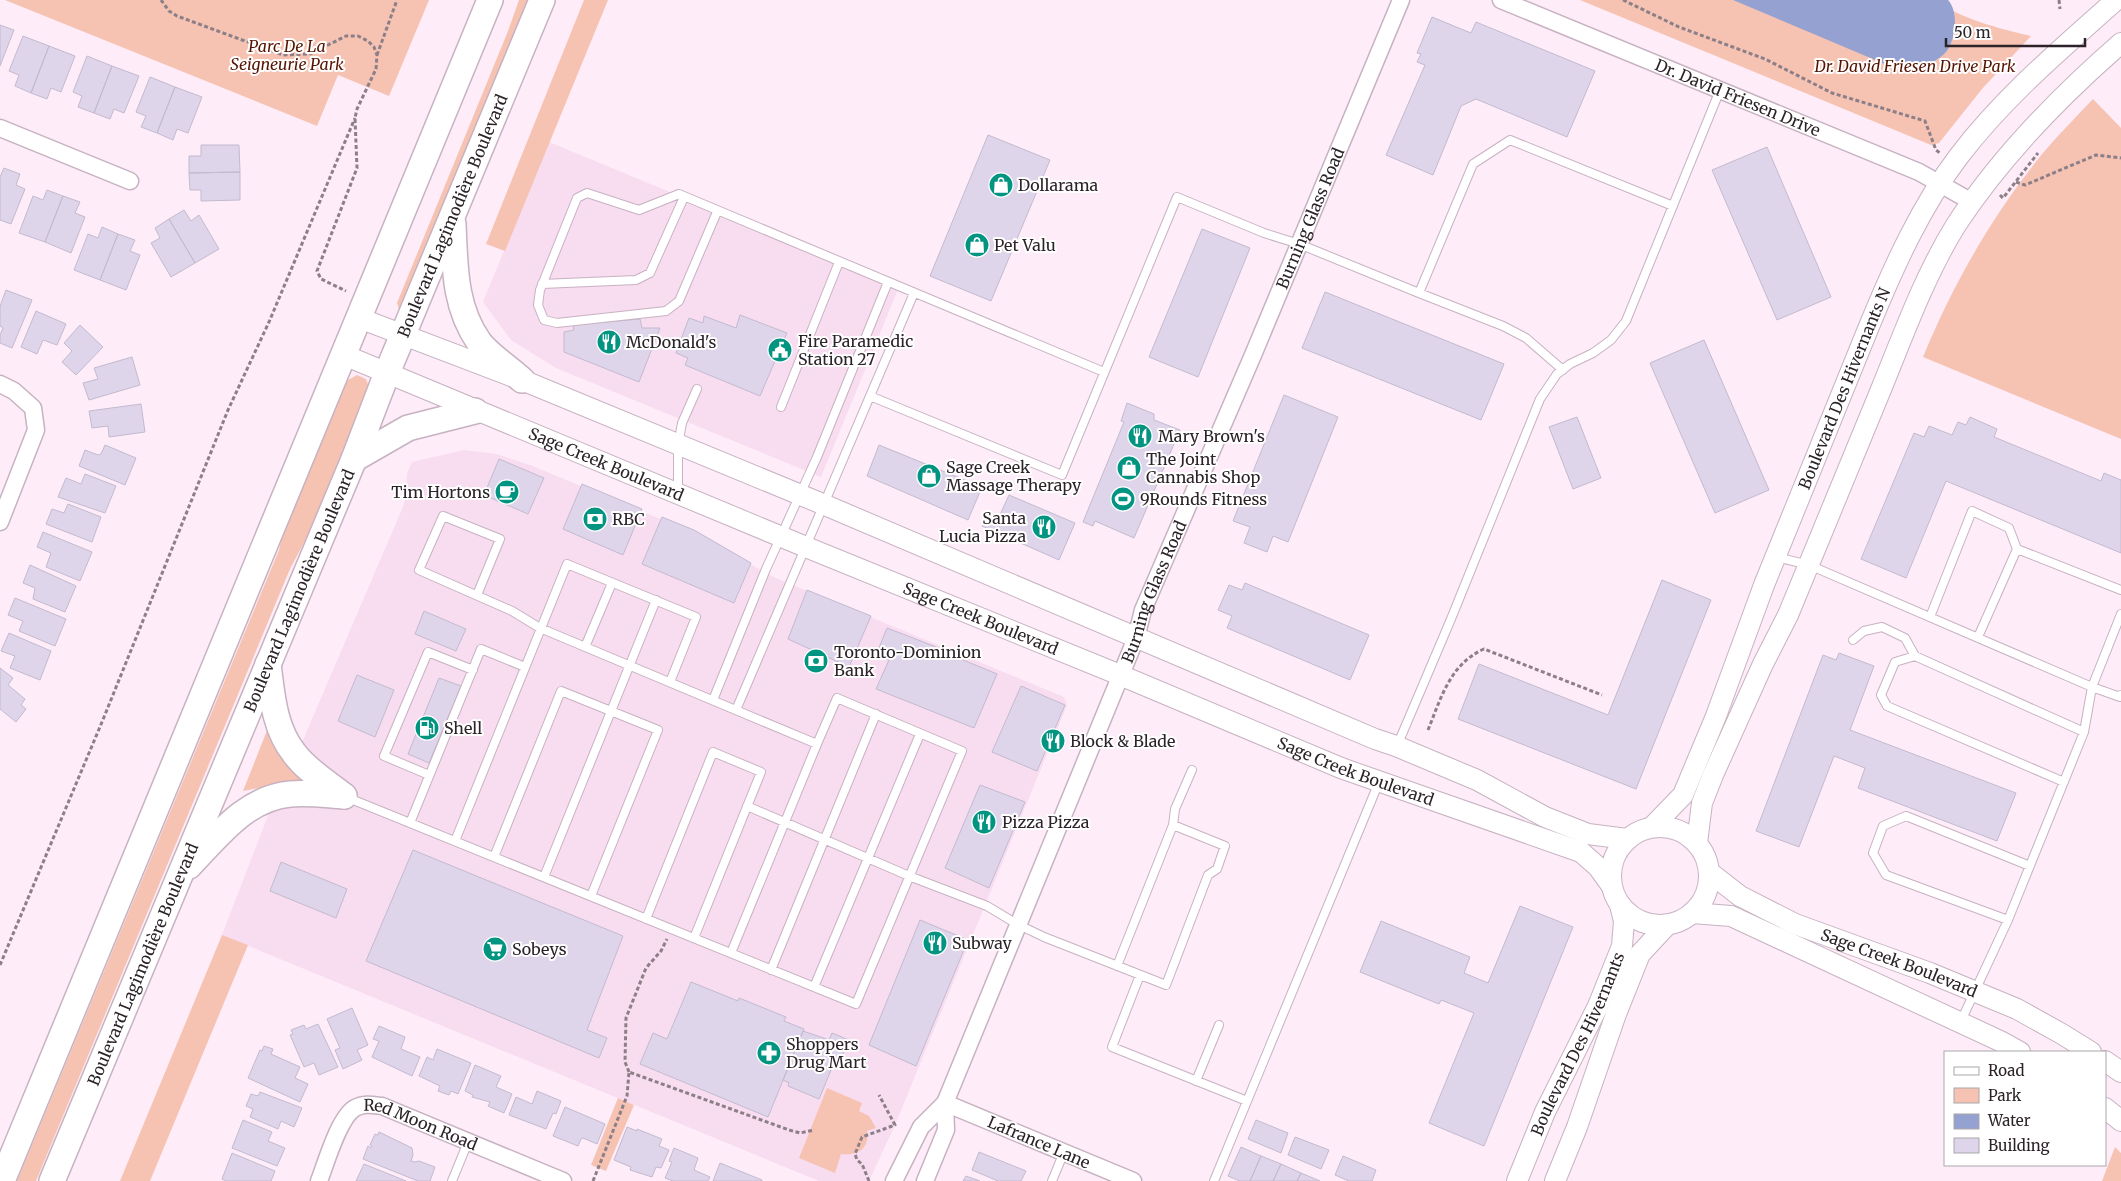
<svg xmlns="http://www.w3.org/2000/svg" width="2121" height="1181" viewBox="0 0 2121 1181" font-family="Merriweather,serif">
	<style>
		.built { fill: #f8dcf0 }
		.green { fill: #f6c3b3 }
		.water { fill: #95a1d1 }
		.building { fill: #dfd5eb; stroke: #c3bacf }
		.lines { fill: none; stroke-linecap: round; stroke-linejoin: round }
		.service-casing { stroke: #c7b2c1; stroke-width: 10 }
		.minor-casing { stroke: #c7b2c1; stroke-width: 19 }
		.tertiary-casing { stroke: #c7b2c1; stroke-width: 22 }
		.primary-casing { stroke: #c7b2c1; stroke-width: 28 }
		.path { stroke: #8c7f87; stroke-width: 3; stroke-dasharray: 4 2.5; stroke-linecap: butt }
		.service { stroke: #fff; stroke-width: 8 }
		.minor { stroke: #fff; stroke-width: 16 }
		.tertiary { stroke: #fff; stroke-width: 20 }
		.primary { stroke: #fff; stroke-width: 25 }
		.labels { text-anchor: middle; stroke-width: 4; stroke-linejoin: round; paint-order: stroke }
		.park-label { font-size: 16px; font-style: italic; fill: #551300; stroke: #fff }
		.street-label { font-size: 16px; fill: #2b2328; stroke: #fff }
		.poi-label { font-size: 16px; fill: #2b2328; stroke: #fff; text-anchor: start }
	</style>
	<rect width="100%" height="100%" fill="#feecf8"/>
	<path class="built" d="M549,142L899,287L821,477L556,368L511,340L483,302Z
		M464,450L496,454L530,465L699,535L771,576L1064,697L1067,705L895,1125L869,1181H819L222,935L271,808L302,802L324,807L335,773L313,760L300,747L403,507L406,496L407,474L412,462Z"/>
	<path class="green" d="M5,0H429L389,96L338,75L317,126Z
		M519,0H530L402,307L399,309L397,303L508,31Z
		M584,0H608L505,251L486,244Z
		M1580,0H1935C1963,20 1998,28 2031,36L1982,89L1939,143L1931,145Z
		M2093,99L2121,128V439L1923,357C1953,284 1993,214 2043,153C2059,134 2076,117 2093,99Z
		M357,375L366,379L369,387L308,535L290,569L36,1181H17L279,550L284,529L341,390L348,380Z
		M268,728L313,783H286L243,791Z
		M222,935L248,945L150,1181H120Z
		M827,1088L862,1103L859,1111L869,1116L876,1128L867,1131C870,1149 857,1156 841,1154L835,1173L799,1158Z
		M618,1098L634,1105L606,1171L591,1165Z
		M2115,1147L2121,1153V1181H2102Z"/>
	<path class="water" d="M1733,0H1948C1959,12 1956,39 1946,52C1940,59 1928,64 1920,70L1887,65Z"/>
	<path class="building" d="M1432,17L1471,33L1476,22L1595,71L1567,137L1476,99L1461,106L1433,175L1386,155L1425,65L1417,62L1421,54L1417,53Z
		M0,25L14,30L0,66Z
		M23,36L49,46L31,93L15,86L19,75L9,71Z
		M49,46L75,56L61,92L51,88L47,99L31,93Z
		M87,56L112,66L94,113L78,107L82,96L73,92Z
		M112,66L139,76L124,113L114,109L110,119L94,113Z
		M150,77L175,87L157,133L141,127L146,116L136,112Z
		M175,87L202,97L188,133L177,129L173,140L157,133Z
		M988,135L1050,160L991,301L930,276Z
		M201,145H239L240,172L189,173V156H201Z
		M1767,147L1831,297L1777,320L1712,170Z
		M4,168L20,174L16,185L25,189L11,224L0,220V177Z
		M240,172V200L201,201V190H190L189,173Z
		M47,190L63,196L45,242L19,233L33,196L43,200Z
		M63,196L80,202L75,213L85,217L71,253L45,242Z
		M184,210L191,221L199,215L219,249L195,263L169,219Z
		M169,219L195,263L171,277L151,243L160,238L155,228Z
		M102,227L118,234L100,280L74,270L88,234L98,238Z
		M1202,229L1250,248L1198,377L1149,357Z
		M118,234L135,240L130,251L140,255L126,290L100,280Z
		M6,290L32,300L12,348L0,343V335L3,328L0,326V306Z
		M1325,292L1504,364L1481,420L1302,348Z
		M36,311L66,324L57,345L43,340L37,354L21,347Z
		M740,315L787,333L760,396L685,365L688,358L676,353L689,318L703,323L704,316L736,328Z
		M640,319L642,328H660L639,382L564,352V332L574,330L573,325Z
		M80,325L103,347L76,375L62,362L72,351L64,343Z
		M1704,340L1769,490L1715,513L1650,363Z
		M132,357L140,385L89,400L83,383L98,379L94,368Z
		M1284,395L1338,417L1288,542L1273,536L1267,552L1244,543L1250,527L1233,521Z
		M1127,403L1154,414V420L1180,430L1134,538L1095,521L1093,526L1083,522L1124,422L1121,421Z
		M141,404L145,432L109,437L108,426L92,428L89,411Z
		M1577,417L1601,478L1573,489L1549,427Z
		M1970,417L1997,429L1994,437L2101,481L2104,473L2121,480V553L1946,481L1906,578L1861,559L1914,433L1924,437L1929,426L1952,435L1958,422L1966,425Z
		M105,445L136,458L125,485L79,466L85,450L98,455L101,454Z
		M879,445L982,487L968,520L867,476Z
		M499,459L544,478L528,514L484,495Z
		M85,474L116,486L105,513L58,497L66,478L81,484Z
		M582,484L642,509L623,555L563,529Z
		M1009,495L1075,523L1059,560L982,526L988,513L999,517Z
		M68,504L101,517L92,542L46,524L52,509L64,513Z
		M662,517L694,530L751,563L734,603L642,564Z
		M43,532L92,552L80,581L46,567L51,553L37,547Z
		M30,565L76,586L65,612L33,599L35,588L23,583Z
		M1662,580L1711,600L1636,789L1458,719L1479,664L1608,715Z
		M1245,583L1369,635L1350,680L1227,628L1232,616L1218,610L1229,585L1242,590Z
		M807,590L871,616L849,667L788,639Z
		M15,598L66,619L55,646L19,631L23,621L8,615Z
		M424,611L466,629L456,651L415,634Z
		M887,628L957,655L956,657L997,674L974,728L876,689L889,660L876,655Z
		M9,633L51,651L40,680L10,668L15,656L1,651Z
		M1839,653L1874,666L1850,730L2016,793L1997,841L1858,788L1865,768L1834,756L1799,847L1756,831L1823,655L1836,660Z
		M0,668L13,678L8,685L25,699L21,705L26,709L16,722L0,709Z
		M357,675L394,690L375,737L338,721Z
		M439,678L461,686L429,763L408,754Z
		M1021,686L1065,705L1037,771L992,752Z
		M980,785L1025,802L989,888L945,868Z
		M413,850L623,936L587,1030L607,1038L599,1058L366,961Z
		M281,862L347,889L336,918L270,891Z
		M1520,906L1573,927L1484,1146L1429,1123L1474,1013L1441,1000L1439,1004L1360,972L1381,921L1470,957L1464,973L1488,983Z
		M920,920L968,940L916,1066L869,1045Z
		M691,982L738,1001L739,998L786,1017L784,1021L804,1029L768,1117L640,1064L653,1033L667,1039Z
		M352,1008L368,1045L357,1050L362,1060L343,1069L335,1050L340,1048L327,1019Z
		M318,1024L338,1067L319,1075L314,1063L304,1067L290,1035L293,1034L291,1030L304,1025L306,1029Z
		M379,1026L405,1037L401,1049L420,1057L412,1076L372,1057L379,1041L373,1039Z
		M803,1031L829,1040L832,1033L849,1040L841,1059L836,1058L819,1099L788,1086L789,1083L783,1080Z
		M264,1046L273,1049L271,1054L300,1067L295,1078L308,1084L300,1102L248,1078L260,1050L262,1051Z
		M437,1049L471,1063L458,1094L451,1091L449,1095L438,1091L440,1086L419,1076L427,1057L433,1060Z
		M475,1065L501,1076L496,1087L512,1094L504,1113L488,1106L490,1102L472,1097L473,1095L465,1091Z
		M537,1091L561,1101L556,1114L553,1113L546,1129L509,1115L516,1097L532,1104Z
		M260,1092L302,1108L294,1127L281,1121L278,1129L250,1117L253,1109L246,1106L251,1094L258,1096Z
		M565,1107L605,1124L597,1144L583,1138L581,1139L578,1146L553,1136Z
		M243,1120L272,1132L268,1141L285,1148L277,1166L232,1148Z
		M1256,1120L1288,1133L1281,1153L1248,1139Z
		M627,1127L637,1131V1129L662,1139L659,1146L669,1150L661,1168L656,1167L652,1177L630,1170L631,1167L614,1160Z
		M379,1132L412,1148L413,1155L411,1161L415,1162L419,1161L435,1167L430,1181H418L363,1159L368,1146L371,1148L372,1146L370,1145L375,1134L378,1135Z
		M1295,1137L1329,1150L1321,1169L1288,1155Z
		M1241,1147L1261,1156L1250,1181H1240L1228,1176Z
		M674,1148L698,1158L694,1170L710,1177L708,1181H673L665,1178L672,1162L669,1161Z
		M979,1152L1026,1171L1021,1181H998L972,1170Z
		M232,1153L275,1171L271,1181H226L222,1179Z
		M1261,1156L1281,1164L1273,1181H1250Z
		M1343,1156L1376,1170L1372,1181H1349L1335,1175Z
		M720,1163L762,1180V1181H713Z
		M364,1164L406,1181H356Z
		M1281,1164L1301,1173L1297,1181H1273Z
		M1301,1173L1320,1181H1297Z
		M966,1176L980,1181H963Z"/>
	<g class="lines">
		<defs>
			<path id="service" d="M717,212L679,301L666,311L557,323L544,320L538,305L540,290L577,198L587,193L639,210L679,194L1104,372
				M542,284L636,280L650,273L684,197
				M1419,293L1503,326L1526,338L1563,370
				M870,396L1062,475L1177,197L1264,233L1299,244L1419,293L1473,164L1510,140L1673,206
				M781,407L839,262
				M678,491V445L682,423L697,389
				M2017,549L2121,590
				M1776,557L1809,565L2092,687L2084,732L2008,920L1961,1021
				M2121,614L2092,687L2120,697L2121,695
				M1930,617L1972,511L2009,528L2017,549L1978,637
				M1853,640L1864,631L1882,627L1905,638L1915,656
				M585,647L612,583
				M713,700L766,569L817,457L888,282
				M736,710L914,293
				M1397,746L1451,619L1540,399L1557,374L1570,364L1593,353L1611,340L1626,321L1720,90
				M429,775L384,756L428,652L473,670
				M2064,782L1887,706L1881,695L1895,662L1915,656L2084,732
				M346,797L856,1004L962,751L837,698L817,744L540,628L512,611L419,570L443,516L500,539L477,595
				M747,806L909,876L987,906L1017,924L1044,937L1166,985L1208,875L1217,869L1225,846L1173,825L1117,966
				M410,823L481,649L525,667
				M1173,825L1175,809L1192,770
				M455,841L567,564L696,617L670,682
				M494,857L561,691L658,730L591,896
				M544,877L656,600
				M646,919L713,752L761,772L694,938
				M2008,920L1886,875L1873,853L1883,826L1906,816L2030,866
				M731,953L817,744
				M771,970L876,714
				M1140,975L1112,1047L1247,1101
				M814,987L920,734
				M1196,1081L1219,1025
				M452,1181L468,1142
				M1052,1181L1064,1152
				M1214,1181L1379,782"/>
			<g id="minor">
				<path id="s1" d="M1501,0L1919,172L1972,202"/>
				<path d="M0,128L130,181"/>
				<path d="M0,384L14,391L33,408L36,430L0,522"/>
				<path id="s2" d="M319,1181C326,1163 339,1117 355,1108C364,1103 373,1105 382,1106L563,1181"/>
				<path d="M894,1181L921,1127L945,1103L946,1130L925,1181"/>
				<path id="s3" d="M1133,1181L945,1103L1136,638L1143,610L1253,355L1401,0"/>
			</g>
			<g id="tertiary">
				<path d="M359,318L522,380L825,505L1375,739L1396,746L1477,780L1545,817L1588,834L1627,839"/>
				<path id="s4" d="M344,355L806,547L1120,675L1341,768L1581,852L1598,867L1611,885"/>
				<circle cx="1660" cy="876" r="49"/>
				<path id="s5" d="M1652,827L1683,795L1716,716L1764,585L1870,324C1894,266 1921,206 1959,156C2004,97 2061,49 2116,0"/>
				<path d="M1697,843L1702,803L1713,775L1763,664L1788,615C1820,539 1851,463 1882,387C1904,333 1925,275 1956,225C2001,156 2059,97 2121,43"/>
				<path id="s6" d="M1709,872L1740,896L1795,924L1930,973L2017,1009L2062,1034L2091,1052"/>
				<path d="M1692,913L1731,916L2000,1041L2020,1052"/>
				<path d="M2105,1061L2121,1072"/>
				<path d="M2105,1108L2121,1121"/>
				<path id="s7" d="M1517,1181L1545,1112L1598,1006L1622,946L1624,921L1620,905"/>
				<path d="M1555,1181L1577,1127L1616,1014L1640,954L1667,925"/>
			</g>
			<g id="primary">
				<path d="M453,224C455,267 454,306 479,342C489,355 510,369 522,380"/>
				<path d="M354,459L408,428L475,411"/>
				<path d="M268,664C272,695 274,728 294,753C306,770 328,783 344,796"/>
				<path d="M189,866C218,836 246,798 290,794C308,792 327,795 344,796"/>
				<path d="M2,1181L490,0"/>
				<path id="s8" d="M52,1181L354,459L387,373L542,0"/>
			</g>
		</defs>
		<use href="#service" class="service-casing"/>
		<use href="#minor" class="minor-casing"/>
		<use href="#tertiary" class="tertiary-casing"/>
		<use href="#primary" class="primary-casing"/>
		<path class="path" d="M161,0L169,11L177,16L283,55L310,54L346,36H358L368,41L374,47L377,55L376,69L357,109L355,118L357,168L317,271L321,279L346,291
			M1623,0L1679,27L1765,59L1832,93L1925,121L1936,150L1940,153
			M2059,0L2060,9
			M377,55L397,0
			M2016,182L2025,185L2096,155L2121,158
			M2000,195L2003,198L2038,153
			M1428,730C1441,698 1450,664 1484,649L1602,695
			M0,965L102,722L228,410L269,322L355,118
			M629,1072L625,1062L626,1018L646,968L661,951L667,939
			M593,1181L627,1096L629,1072L789,1130L800,1133L814,1130
			M869,1181L862,1164L857,1160L855,1154L862,1137L895,1125L879,1095"/>
		<use href="#service" class="service"/>
		<use href="#minor" class="minor"/>
		<use href="#tertiary" class="tertiary"/>
		<use href="#primary" class="primary"/>
	</g>
	<defs>
		<symbol id="shop-disc" viewBox="-11 -11 22 22"><circle r="9.5" fill="#019481" stroke="#fff"/><path d="M-5-2.5h2.3a2.7 3.5 0 0 1 5.4 0H5L5.5 6h-11ZM-1.5-2.5h3a1.5 2.3 0 0 0-3 0Z" fill="#fff"/></symbol>
		<symbol id="restaurant-disc" viewBox="-11 -11 22 22"><circle r="9.5" fill="#019481" stroke="#fff"/><path d="M-5-6h1v4h1v-4h1v4h1v-4h1v5L-1.5 .5V6h-2V.5L-5-1ZM5-6V6H3V1.5H1.5Q1.5-4 5-6Z" fill="#fff"/></symbol>
		<symbol id="civic-disc" viewBox="-11 -11 22 22"><circle r="9.5" fill="#019481" stroke="#fff"/><path d="M-.6-6.5H3V-4.5H.6V-3L4-1V1h2V6H-6V1h2V-1L-.6-3ZM-1.2 2.5V6h2.4V2.5Z" fill="#fff"/></symbol>
		<symbol id="cafe-disc" viewBox="-11 -11 22 22"><circle r="9.5" fill="#019481" stroke="#fff"/><path d="M-5.5-4.5H6V0H3Q3 3.5 0 3.5H-2.5Q-5.5 3.5-5.5 0ZM3-3.2v2h1.7v-2ZM-6 4.5H4V6H-6Z" fill="#fff"/></symbol>
		<symbol id="stadium-disc" viewBox="-11 -11 22 22"><circle r="9.5" fill="#019481" stroke="#fff"/><path d="M0-5a6.5 5 0 1 0 0 10a6.5 5 0 1 0 0-10ZM-3.5-1.8h7v3.6h-7Z" fill="#fff"/></symbol>
		<symbol id="bank-disc" viewBox="-11 -11 22 22"><circle r="9.5" fill="#019481" stroke="#fff"/><path d="M-6-4H6V4H-6ZM0-2.3a2.3 2.3 0 1 0 0 4.6a2.3 2.3 0 1 0 0-4.6Z" fill="#fff"/></symbol>
		<symbol id="fuel-disc" viewBox="-11 -11 22 22"><circle r="9.5" fill="#019481" stroke="#fff"/><path d="M-5.5-6h7V0h2V4h1.3V-2.5L3-4.5l.8-.8L6-3V5H2.5V1h-1V6h-7ZM-4.2-4.7v3.2H.2V-4.7Z" fill="#fff"/></symbol>
		<symbol id="supermarket-disc" viewBox="-11 -11 22 22"><circle r="9.5" fill="#019481" stroke="#fff"/><path d="M-6-5.5h2.5l.6 2H6L4.5 2H-2.5L-4.4-4H-6ZM-1.5 3.2a1.3 1.3 0 1 0 .1 0ZM3 3.2a1.3 1.3 0 1 0 .1 0Z" fill="#fff"/></symbol>
		<symbol id="pharmacy-disc" viewBox="-11 -11 22 22"><circle r="9.5" fill="#019481" stroke="#fff"/><path d="M-2-6h4v4h4v4h-4v4h-4v-4h-4v-4h4Z" fill="#fff"/></symbol>
	</defs>
	<g fill-rule="evenodd">
		<use href="#shop-disc" x="987" y="171" width="28" height="28"/>
		<use href="#shop-disc" x="963" y="231" width="28" height="28"/>
		<use href="#restaurant-disc" x="595" y="328" width="28" height="28"/>
		<use href="#civic-disc" x="766" y="336" width="28" height="28"/>
		<use href="#restaurant-disc" x="1126" y="422" width="28" height="28"/>
		<use href="#shop-disc" x="1115" y="454" width="28" height="28"/>
		<use href="#shop-disc" x="915" y="462" width="28" height="28"/>
		<use href="#cafe-disc" x="493" y="478" width="28" height="28"/>
		<use href="#stadium-disc" x="1109" y="485" width="28" height="28"/>
		<use href="#bank-disc" x="581" y="505" width="28" height="28"/>
		<use href="#restaurant-disc" x="1030" y="513" width="28" height="28"/>
		<use href="#bank-disc" x="802" y="647" width="28" height="28"/>
		<use href="#fuel-disc" x="413" y="714" width="28" height="28"/>
		<use href="#restaurant-disc" x="1039" y="727" width="28" height="28"/>
		<use href="#restaurant-disc" x="970" y="808" width="28" height="28"/>
		<use href="#restaurant-disc" x="921" y="929" width="28" height="28"/>
		<use href="#supermarket-disc" x="481" y="935" width="28" height="28"/>
		<use href="#pharmacy-disc" x="755" y="1039" width="28" height="28"/>
	</g>
	<g class="labels">
		<g class="park-label">
			<text x="287" y="52">Parc De La<tspan x="287" dy="18">Seigneurie Park</tspan></text>
			<text x="1915" y="72">Dr. David Friesen Drive Park</text>
		</g>
		<g class="street-label">
			<text dy="6" stroke="none"><textPath href="#s1" startOffset="256">Dr. David Friesen Drive</textPath></text>
			<text dy="6" stroke="none"><textPath href="#s8" startOffset="1045">Boulevard Lagimodière Boulevard</textPath></text>
			<text dy="6" stroke="none"><textPath href="#s3" startOffset="1161">Burning Glass Road</textPath></text>
			<text dy="6" stroke="none"><textPath href="#s5" startOffset="482">Boulevard Des Hivernants N</textPath></text>
			<text dy="6" stroke="none"><textPath href="#s4" startOffset="284">Sage Creek Boulevard</textPath></text>
			<text dy="6" stroke="none"><textPath href="#s8" startOffset="640">Boulevard Lagimodière Boulevard</textPath></text>
			<text dy="6" stroke="none"><textPath href="#s3" startOffset="756">Burning Glass Road</textPath></text>
			<text dy="6" stroke="none"><textPath href="#s4" startOffset="689">Sage Creek Boulevard</textPath></text>
			<text dy="6" stroke="none"><textPath href="#s4" startOffset="1094">Sage Creek Boulevard</textPath></text>
			<text dy="6" stroke="none"><textPath href="#s6" startOffset="212">Sage Creek Boulevard</textPath></text>
			<text dy="6" stroke="none"><textPath href="#s8" startOffset="235">Boulevard Lagimodière Boulevard</textPath></text>
			<text dy="6" stroke="none"><textPath href="#s7" startOffset="150">Boulevard Des Hivernants</textPath></text>
			<text dy="6" stroke="none"><textPath href="#s2" startOffset="152">Red Moon Road</textPath></text>
			<text transform="translate(1039 1142) rotate(23)" y="6">Lafrance Lane</text>
		</g>
		<g class="poi-label">
			<text x="1018" y="191">Dollarama</text>
			<text x="994" y="251">Pet Valu</text>
			<text x="798" y="347">Fire Paramedic<tspan x="798" dy="18">Station 27</tspan></text>
			<text x="626" y="348">McDonald's</text>
			<text x="1158" y="442">Mary Brown's</text>
			<text x="1146" y="465">The Joint<tspan x="1146" dy="18">Cannabis Shop</tspan></text>
			<text x="946" y="473">Sage Creek<tspan x="946" dy="18">Massage Therapy</tspan></text>
			<text x="490" y="498" text-anchor="end">Tim Hortons</text>
			<text x="1140" y="505">9Rounds Fitness</text>
			<text x="1026" y="524" text-anchor="end">Santa<tspan x="1026" dy="18">Lucia Pizza</tspan></text>
			<text x="612" y="525">RBC</text>
			<text x="834" y="658">Toronto-Dominion<tspan x="834" dy="18">Bank</tspan></text>
			<text x="444" y="734">Shell</text>
			<text x="1070" y="747">Block &amp; Blade</text>
			<text x="1002" y="828">Pizza Pizza</text>
			<text x="952" y="949">Subway</text>
			<text x="512" y="955">Sobeys</text>
			<text x="786" y="1050">Shoppers<tspan x="786" dy="18">Drug Mart</tspan></text>
		</g>
	</g>
	<rect x="1944" y="1051" width="162" height="115" fill="#ffffff" stroke="#aaa7a9"/>
	<rect x="1954" y="1067" width="25" height="8" fill="#ffffff" stroke="#aaa7a9"/>
	<text x="1988" y="1076" font-size="15" fill="#2b2328">Road</text>
	<rect x="1954" y="1088" width="25" height="15" fill="#f6c3b3" stroke="#aaa7a9"/>
	<text x="1988" y="1101" font-size="15" fill="#2b2328">Park</text>
	<rect x="1954" y="1114" width="25" height="15" fill="#95a1d1" stroke="#aaa7a9"/>
	<text x="1988" y="1126" font-size="15" fill="#2b2328">Water</text>
	<rect x="1954" y="1138" width="25" height="15" fill="#dfd5eb" stroke="#aaa7a9"/>
	<text x="1988" y="1151" font-size="15" fill="#2b2328">Building</text>
	<path d="M1946 38v8h139v-8" fill="none" stroke="#2b2328" stroke-width="2.5"/>
	<text x="1954" y="38" font-size="15" fill="#2b2328" stroke="#ffffff" stroke-width="4" paint-order="stroke">50 m</text>
</svg>
